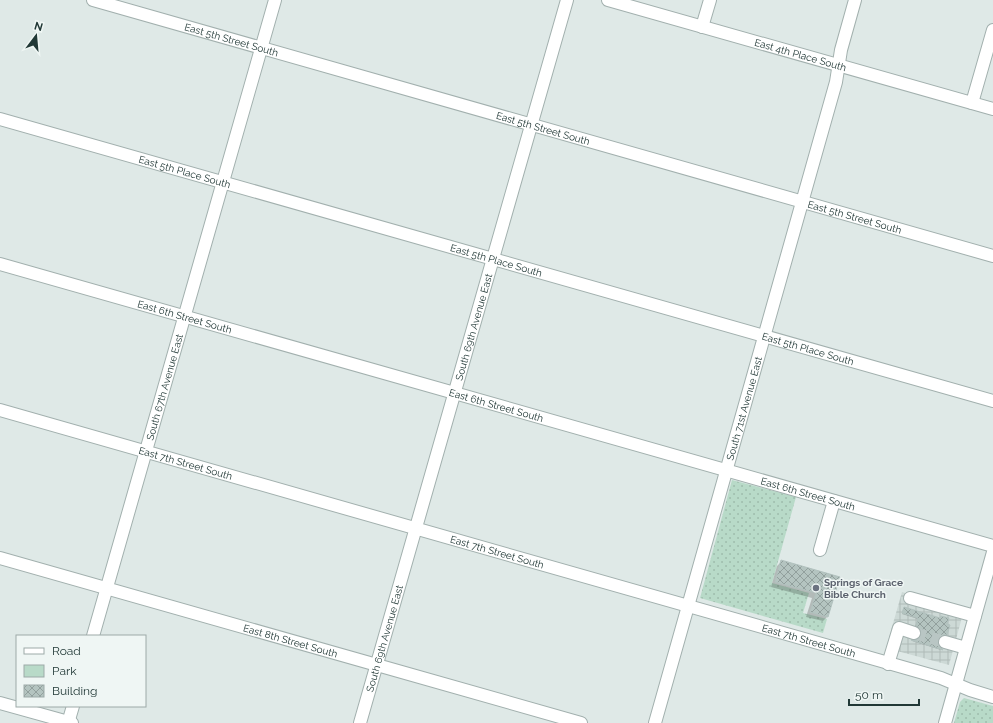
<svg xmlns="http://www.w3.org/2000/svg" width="993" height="723" viewBox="0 0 993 723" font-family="Raleway,sans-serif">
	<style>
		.industrial { fill: url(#industrial-grid) }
		.green { fill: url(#green-dots) }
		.shadow { fill: #0003 }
		.building { fill: url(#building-cross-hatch); stroke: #b2c2bf }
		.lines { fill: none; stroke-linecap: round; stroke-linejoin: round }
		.minor-tunnel { stroke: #b9c6c4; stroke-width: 12; stroke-dasharray: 12 6; stroke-linecap: butt }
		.minor-casing { stroke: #a2b0ae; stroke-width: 14 }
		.minor { stroke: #fff; stroke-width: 12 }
		.worship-dot { fill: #6b7280; stroke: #eff6f4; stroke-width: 1.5 }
		.labels { text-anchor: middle; stroke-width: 3; stroke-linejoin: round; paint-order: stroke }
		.street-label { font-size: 10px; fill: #213836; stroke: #eff6f4 }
		.worship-label { font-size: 10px; font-weight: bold; fill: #5b616d; stroke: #eff6f4; text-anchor: start }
	</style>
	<defs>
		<pattern id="industrial-grid" width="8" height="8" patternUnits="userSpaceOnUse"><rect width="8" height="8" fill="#cdd9d6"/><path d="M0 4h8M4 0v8" fill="none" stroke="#b0bbb8"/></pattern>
		<pattern id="green-dots" width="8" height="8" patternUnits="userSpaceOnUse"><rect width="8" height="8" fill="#b8dac8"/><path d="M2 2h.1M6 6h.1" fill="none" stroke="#9ebcac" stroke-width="1.8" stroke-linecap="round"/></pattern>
		<pattern id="building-cross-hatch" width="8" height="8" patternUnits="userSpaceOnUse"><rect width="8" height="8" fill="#b4c4c0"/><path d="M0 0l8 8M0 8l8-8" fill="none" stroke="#92a09d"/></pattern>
	</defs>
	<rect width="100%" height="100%" fill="#dfe9e7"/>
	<path class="industrial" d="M902,592L964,610L949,665L886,648Z"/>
	<path class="green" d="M732,480L796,497L772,583L809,593L803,613L827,619L823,633L700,598Z
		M964,698L993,706V723H954L960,702Z"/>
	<path class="shadow" d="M782,561L839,577L827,617L823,621L806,617L812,598L771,587L777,566Z
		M904,608L946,625L945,635L939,637L937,645L941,650L912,641H916L921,637V632L919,628L915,627L918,619L902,614Z"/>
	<path class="building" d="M781,560L840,577L828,617L810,612L816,593L775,582Z
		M904,607L940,618L941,616L949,618L947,624L950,625L947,635L940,636L938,640V644L943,650L911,640H916L919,638L921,635V631L919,628L916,626L918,618L902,613Z"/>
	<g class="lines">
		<path class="minor-tunnel" d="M914,633L945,642"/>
		<defs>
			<g id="minor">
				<path id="s1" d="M93,0L993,256"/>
				<path id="s2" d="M608,0L993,109"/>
				<path d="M702,27L710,0"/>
				<path d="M972,103L993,30"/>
				<path id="s3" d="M0,119L993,401"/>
				<path id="s4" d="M0,264L993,546"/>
				<path id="s5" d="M0,410L941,678L970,690L993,697"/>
				<path d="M820,550L834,501"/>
				<path id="s6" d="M0,558L581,723"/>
				<path d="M910,598L975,616"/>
				<path id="s7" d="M93,636L275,0"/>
				<path d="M945,642L966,648"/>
				<path d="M888,664L899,628L914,633"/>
				<path d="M0,703L72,723"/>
				<path d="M68,723L73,706"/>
				<path id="s8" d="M360,723L567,0"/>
				<path id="s9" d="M655,723L836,82L841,50L855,0"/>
				<path d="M945,723L993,552"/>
			</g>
		</defs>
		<use href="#minor" class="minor-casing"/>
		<use href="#minor" class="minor"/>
	</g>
	<circle class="worship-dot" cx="816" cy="588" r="4"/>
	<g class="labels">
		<g class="street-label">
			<text dy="4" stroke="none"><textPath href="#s1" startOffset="144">East 5th Street South</textPath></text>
			<text dy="4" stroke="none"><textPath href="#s2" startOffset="200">East 4th Place South</textPath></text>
			<text dy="4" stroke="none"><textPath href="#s1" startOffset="468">East 5th Street South</textPath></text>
			<text dy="4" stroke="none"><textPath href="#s3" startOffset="192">East 5th Place South</textPath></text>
			<text dy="4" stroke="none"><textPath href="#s1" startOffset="792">East 5th Street South</textPath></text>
			<text dy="4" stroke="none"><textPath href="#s3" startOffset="516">East 5th Place South</textPath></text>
			<text dy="4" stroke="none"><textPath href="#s4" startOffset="192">East 6th Street South</textPath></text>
			<text dy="4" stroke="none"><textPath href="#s8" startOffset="412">South 69th Avenue East</textPath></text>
			<text dy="4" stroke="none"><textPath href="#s3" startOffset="840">East 5th Place South</textPath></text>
			<text dy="4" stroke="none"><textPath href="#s7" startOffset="259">South 67th Avenue East</textPath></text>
			<text dy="4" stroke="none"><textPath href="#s4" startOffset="516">East 6th Street South</textPath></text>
			<text dy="4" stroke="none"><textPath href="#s9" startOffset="327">South 71st Avenue East</textPath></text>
			<text dy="4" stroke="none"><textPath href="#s5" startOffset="193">East 7th Street South</textPath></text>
			<text dy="4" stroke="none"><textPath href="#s4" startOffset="840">East 6th Street South</textPath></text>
			<text dy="4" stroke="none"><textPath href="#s5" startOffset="517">East 7th Street South</textPath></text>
			<text dy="4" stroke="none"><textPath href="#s8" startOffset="88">South 69th Avenue East</textPath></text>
			<text dy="4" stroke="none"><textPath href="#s6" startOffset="302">East 8th Street South</textPath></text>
			<text dy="4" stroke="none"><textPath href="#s5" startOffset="841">East 7th Street South</textPath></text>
		</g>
		<g class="worship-label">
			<text x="824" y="586">Springs of Grace<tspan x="824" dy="12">Bible Church</tspan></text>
		</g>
	</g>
	<rect x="16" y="635" width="130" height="72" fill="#eff6f4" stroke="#9daaa8"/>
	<rect x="24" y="648" width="20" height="6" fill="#ffffff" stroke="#9daaa8"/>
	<text x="52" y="655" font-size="12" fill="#213836">Road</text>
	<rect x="24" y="665" width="20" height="12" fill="#b8dac8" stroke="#9daaa8"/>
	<text x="52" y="675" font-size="12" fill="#213836">Park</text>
	<rect x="24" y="685" width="20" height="12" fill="url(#building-cross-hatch)" stroke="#9daaa8"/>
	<text x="52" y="695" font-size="12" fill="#213836">Building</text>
	<g transform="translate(36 36) rotate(16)" stroke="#eff6f4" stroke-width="3" paint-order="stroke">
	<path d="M0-3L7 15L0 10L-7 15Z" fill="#213836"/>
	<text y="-6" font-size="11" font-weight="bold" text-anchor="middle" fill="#213836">N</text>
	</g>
	<path d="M849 699v6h70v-6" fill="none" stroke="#213836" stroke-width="2"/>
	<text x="855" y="699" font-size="12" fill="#213836" stroke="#eff6f4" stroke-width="3" paint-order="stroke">50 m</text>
</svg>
